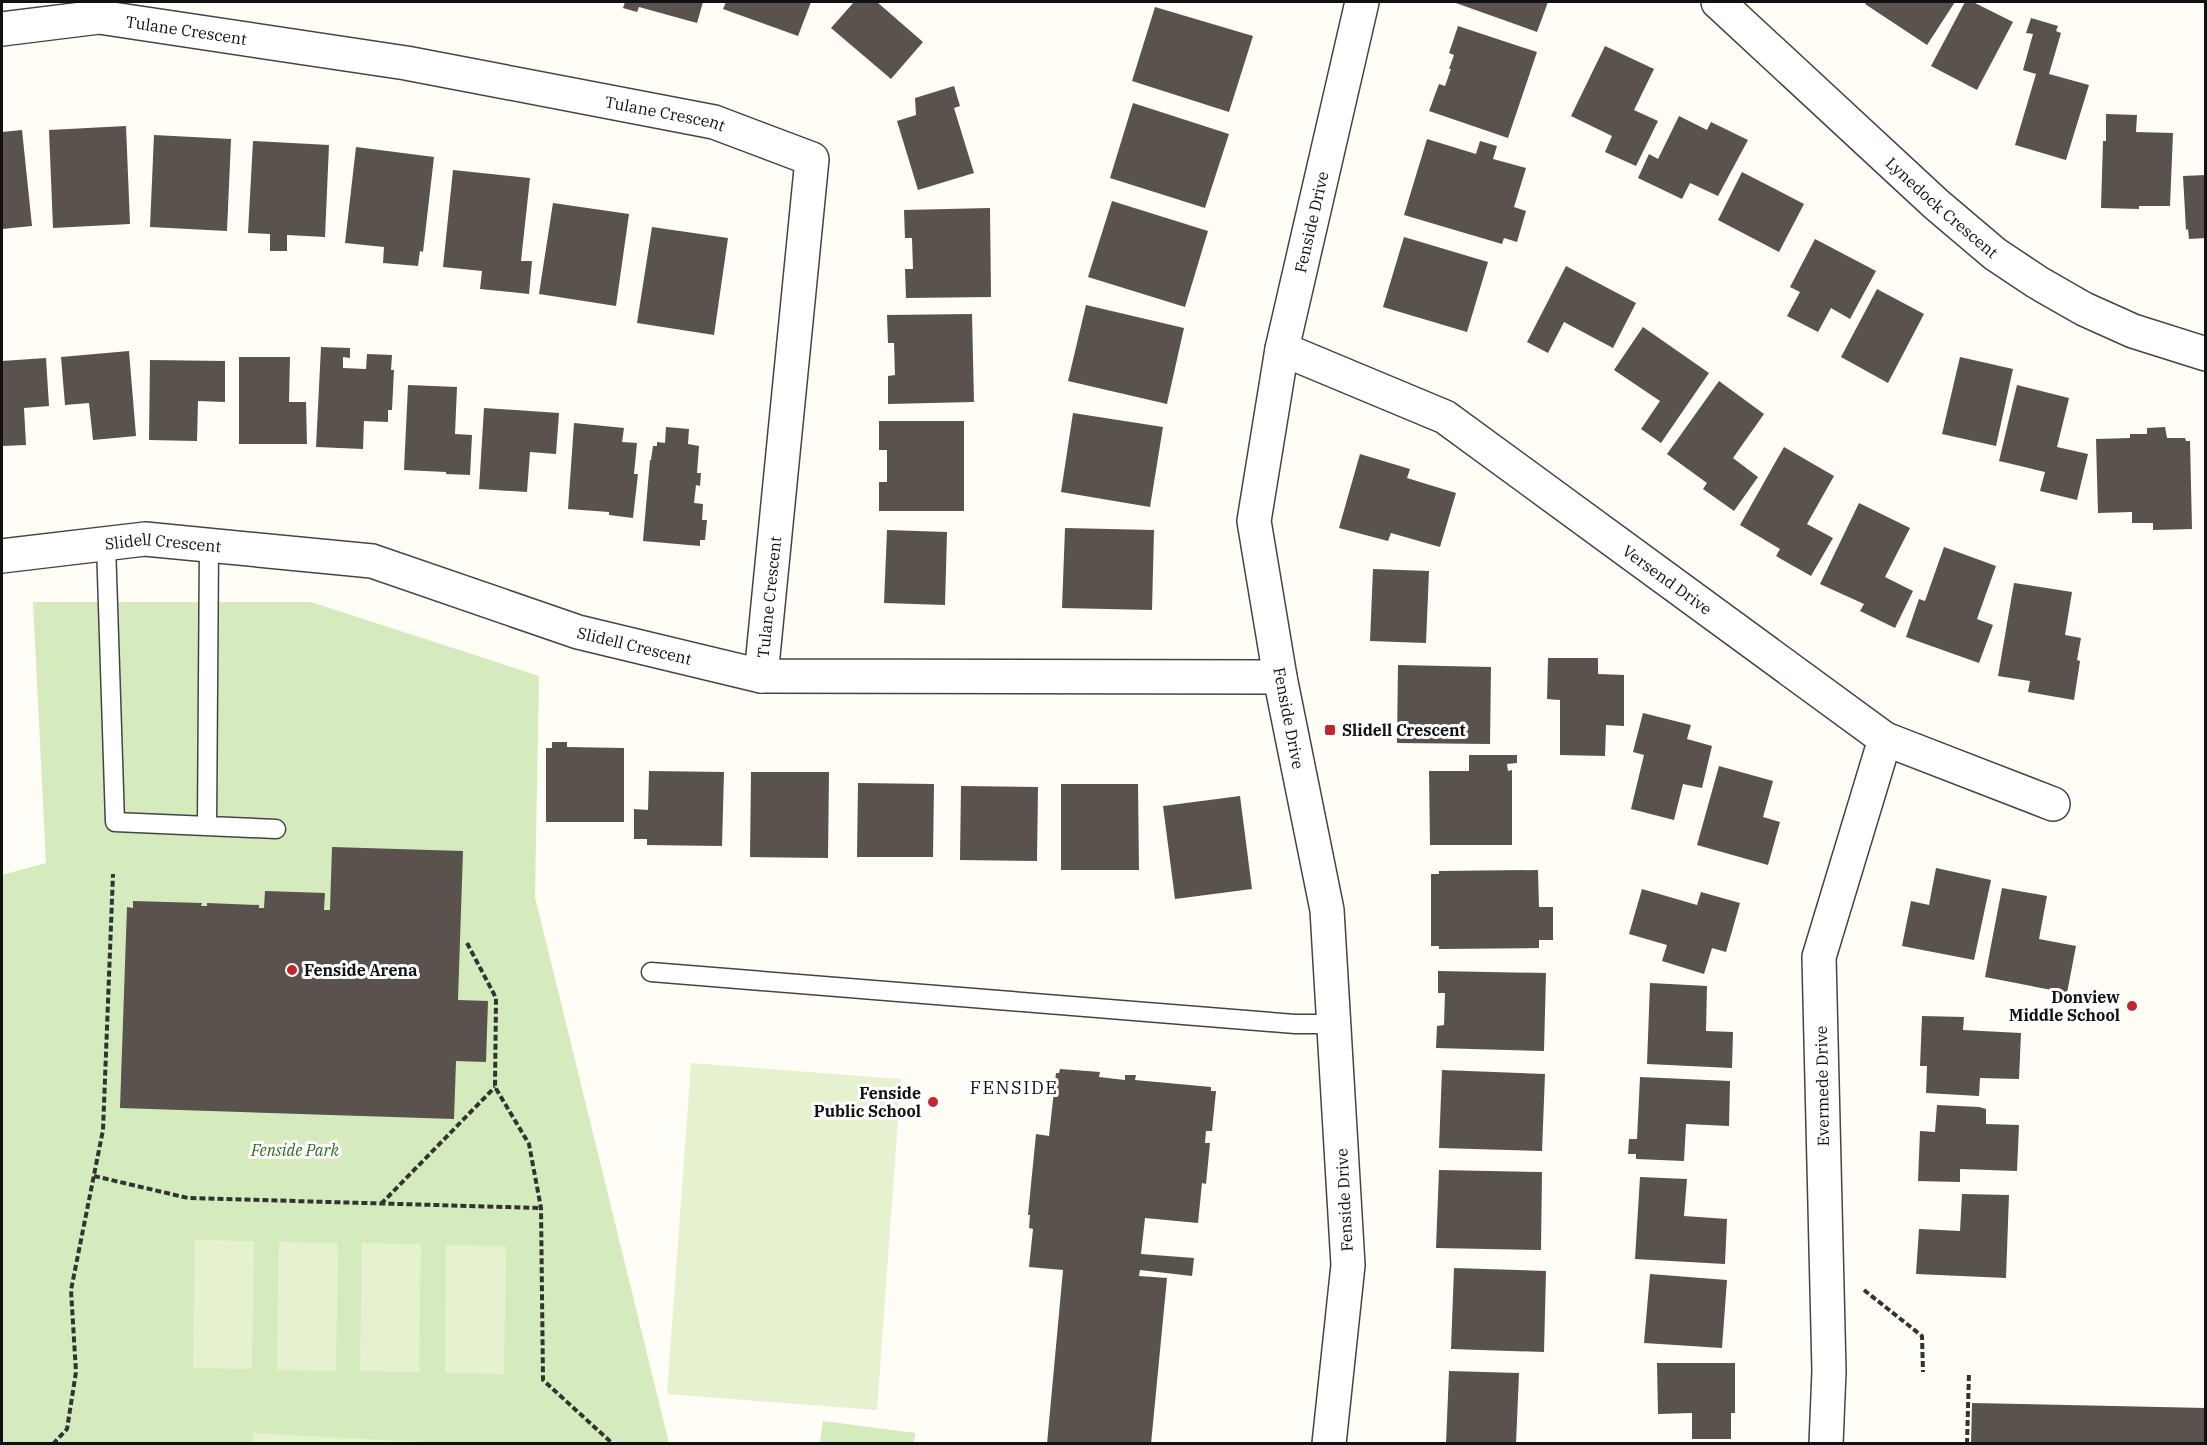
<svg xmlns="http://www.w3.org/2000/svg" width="2207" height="1445" viewBox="0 0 2207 1445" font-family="'IBM Plex Serif',serif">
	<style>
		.green { fill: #d5ebbd }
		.pitch { fill: #e6f2cf }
		.building { fill: #5a524d }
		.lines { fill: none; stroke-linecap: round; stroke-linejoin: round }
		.service-casing { stroke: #444; stroke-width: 21 }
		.minor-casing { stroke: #444; stroke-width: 36 }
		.path { stroke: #333; stroke-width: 4; stroke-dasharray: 6 3; stroke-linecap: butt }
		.service { stroke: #fff; stroke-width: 18 }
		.minor { stroke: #fff; stroke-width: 33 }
		.poi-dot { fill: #c4262e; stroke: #fff; stroke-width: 2 }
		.labels { text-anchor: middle; stroke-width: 6; stroke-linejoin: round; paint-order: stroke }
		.street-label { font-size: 16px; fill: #111; stroke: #fff }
		.poi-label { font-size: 16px; font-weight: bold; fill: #111; stroke: #fff; text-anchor: start }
		.park-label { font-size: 16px; font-style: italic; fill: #2f6b1f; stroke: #fff }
		.neighbourhood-label { font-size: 18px; letter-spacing: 1.5px; fill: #111; stroke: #fff }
	</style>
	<rect width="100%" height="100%" fill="#fffdf5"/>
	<path class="green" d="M33,602H311L539,676L535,897L669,1443L2,1444V875L46,863Z
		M823,1421L915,1433L914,1443H820Z"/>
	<path class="pitch" d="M691,1063L901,1079L877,1410L667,1394Z
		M195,1240L254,1241L252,1369L193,1368Z
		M279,1242L338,1243L336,1371L277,1370Z
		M362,1243L421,1244L419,1372L360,1371Z
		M446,1245L506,1246L504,1374L445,1373Z
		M253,1433L437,1443H252Z"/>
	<path class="building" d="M625,2H703L697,23L639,7L637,12L623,8Z
		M726,2H811L798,36L723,9Z
		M854,2H877L923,42L891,79L831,28Z
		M1453,2H1548L1537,32Z
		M1866,2H1955L1927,45L1865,4Z
		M1965,2H1973L2013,22L1977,90L1931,66Z
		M1155,7L1253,36L1229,112L1132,81Z
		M2031,18L2058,26L2056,31L2061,33L2049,74L2089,85L2066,160L2015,145L2036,74L2023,70L2033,34L2026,33Z
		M1458,26L1537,52L1508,138L1429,111L1439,84L1445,86L1451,69H1449L1454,55L1449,53Z
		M1605,46L1654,69L1634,110L1658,121L1636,166L1605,152L1612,136L1571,116Z
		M954,86L960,106L954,108L974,173L918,190L897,121L916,115L915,98Z
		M1133,103L1229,134L1205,208L1110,178Z
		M2106,114L2137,115L2136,132L2173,133L2170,206H2139V209L2101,208L2103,141H2106Z
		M1679,116L1707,130L1711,122L1748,140L1718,196L1690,183L1682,199L1638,178L1649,154L1658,159Z
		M126,126L130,224L53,228L49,130Z
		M22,130L32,226L2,229V132Z
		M154,135L231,139L227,231L150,227Z
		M1427,139L1476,154L1480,141L1497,146L1493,159L1526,168L1514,207L1526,211L1517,242L1504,238L1502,244L1404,215Z
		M253,141L329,145L325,237L287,235V251H270V234L248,233Z
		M356,147L434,157L423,252L420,251L418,266L383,263L384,247L345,243Z
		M453,170L530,178L521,261H532L529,294L480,289L482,271L443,267Z
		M1742,172L1804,204L1779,252L1718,220Z
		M2206,175V238L2189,239L2188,229L2186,230L2183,176Z
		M1112,201L1208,231L1185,307L1088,277Z
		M553,203L629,214L616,306L539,294Z
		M990,208L991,297L906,298L905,269H913L912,238H905L904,210Z
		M652,227L728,238L714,335L637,323Z
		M1404,237L1488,262L1467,332L1383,307Z
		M1815,239L1876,271L1850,319L1831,308L1818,332L1787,316L1800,292L1790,287Z
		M1566,266L1636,303L1613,348L1564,322L1548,353L1527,342Z
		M1877,289L1924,314L1888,383L1841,357Z
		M1086,305L1184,328L1167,404L1068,381Z
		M972,314L974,402L888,404V376L895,375L894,343H888L887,315Z
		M1643,327L1709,373L1661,443L1641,429L1660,401L1614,370Z
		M321,347L350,348V358L343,357V368L366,369L367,354L392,355L391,370H394L392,410H388V422L364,421L363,449L316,447Z
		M129,351L136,436L93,440L89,403L65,405L61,357Z
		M239,357H290L289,402H306L307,444H239Z
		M1960,357L2013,369L1996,446L1942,434Z
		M46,358L49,406L24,408L26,445L2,446V361Z
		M150,360L225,361V402L198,401L197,441L149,440Z
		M1719,381L1764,414L1733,458L1758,477L1734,511L1703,489L1707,483L1667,454Z
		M408,385L457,387L455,434L472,435L470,475L446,474V472L404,470Z
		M2017,385L2069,398L2057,447L2088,454L2077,500L2040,491L2045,472L1999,461Z
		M484,408L559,413L556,454L530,452L527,492L479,489Z
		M1073,413L1163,427L1150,507L1061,492Z
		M879,421H964V511H879V482H887V450H879Z
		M574,423L624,428L622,442L637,443L634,474H638L633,518L609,515V512L568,509Z
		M666,427L689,429L688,444L699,446L697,473H701L700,486L696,485L694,503L703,504L702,520H707L705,540H700V546L643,541L650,460H651L653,446H657V442L665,443Z
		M2165,427L2167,438H2185L2186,441H2190L2192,529L2153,530V523H2132V512L2098,513L2096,439L2130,438V434H2147V428Z
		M1784,447L1834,476L1807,524L1833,538L1811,576L1776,556L1780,549L1740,525Z
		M1360,454L1410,469L1407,478L1456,493L1440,547L1391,533L1388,541L1339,528Z
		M1859,503L1910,528L1885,577L1913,591L1895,628L1860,611L1864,604L1820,584Z
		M1065,528L1154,530L1152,610L1062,608Z
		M887,530L947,532L945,605L884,603Z
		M1944,547L1996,566L1977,619L1993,625L1979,663L1906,637L1919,599L1925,601Z
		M1373,569L1429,571L1426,643L1370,641Z
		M2014,583L2072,592L2065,635L2081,638L2077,660L2080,661L2074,700L2028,692L2030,681L1998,676Z
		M1548,658H1598V674L1624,675V726L1606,725L1605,756L1560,755V700L1547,699Z
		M1398,665L1491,667L1490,744L1397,743Z
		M1643,713L1691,725L1687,739L1712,746L1702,788L1683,784L1674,820L1631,809L1644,755L1633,752Z
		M552,742H567V747L624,748V822H546V748H552Z
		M1469,755H1517V763L1507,764L1508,771L1512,770V845H1430L1429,771H1469Z
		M1719,766L1773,781L1763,817L1780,822L1768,865L1697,845Z
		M649,771L724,772L722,846L647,845V839H634V809L648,810Z
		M751,772H829L828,858L750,857Z
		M858,783L934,784L933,857H857Z
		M1061,784H1138L1139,870H1061Z
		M961,786L1038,787L1037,861L960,860Z
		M1240,796L1252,889L1175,899L1163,806Z
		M332,847L463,851L458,1000L488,1001L486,1062L456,1061L454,1119L120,1108L127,907L133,908V901L202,903L201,906H207V903L259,905V908H264L265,891L325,893L324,910H330Z
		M1936,868L1991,880L1974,960L1902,946L1911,901L1929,905Z
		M1538,870L1539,907H1553V940H1539V948L1439,949V946H1431V874H1439V871Z
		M2002,888L2047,896L2039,939L2076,946L2067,993L1985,977Z
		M1642,889L1697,905L1701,892L1740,903L1726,952L1712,948L1704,974L1662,961L1667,945L1629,934Z
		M1438,971L1546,973L1544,1051L1436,1048L1437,1026L1444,1025L1445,993H1438Z
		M1650,983L1707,986L1706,1031L1733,1032L1732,1068L1647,1064Z
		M1922,1016L1964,1017L1963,1030L2021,1033L2019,1079L1980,1078L1979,1096L1926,1093L1927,1066H1920Z
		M1060,1069L1100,1072L1099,1077L1125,1080V1075H1136L1135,1080L1211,1087V1091H1216L1212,1131H1206L1205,1143H1210L1206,1184L1202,1183L1198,1223L1145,1218L1141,1254L1194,1258L1192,1276L1140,1270L1139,1276L1167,1278L1151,1444H1047L1063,1270L1029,1267L1033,1229L1029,1228L1030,1215H1028L1036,1134L1049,1136L1056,1073H1059Z
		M1442,1070L1545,1074L1542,1151L1439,1148Z
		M1640,1077L1730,1081L1729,1126L1686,1124L1684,1161L1636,1159V1154H1628L1629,1139H1637Z
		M1937,1105L1979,1107L1986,1109V1124L2019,1125L2017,1171L1960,1169V1182L1918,1181L1920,1131L1935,1132Z
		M1439,1170L1542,1172L1541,1250L1436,1248Z
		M1640,1177L1687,1179L1684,1216L1727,1219L1725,1264L1635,1259Z
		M1962,1194L2009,1195L2006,1278L1916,1274L1919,1229L1960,1231Z
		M1454,1268L1546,1271L1544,1352L1451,1349Z
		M1650,1274L1727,1280L1722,1348L1644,1343Z
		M1657,1363H1735V1413H1731V1439H1692V1413L1658,1414Z
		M1449,1371L1519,1373L1516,1444H1446Z
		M1972,1403L2206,1408V1444H1971Z"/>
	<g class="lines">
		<defs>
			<path id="service" d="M106,544L115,822L276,829
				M207,826L209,545
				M651,972L1295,1024H1334"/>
			<g id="minor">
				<path id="s1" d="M1718,2L1936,204L1995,254L2037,282L2084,309L2133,331L2206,354"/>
				<path id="s2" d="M2,29L99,17L406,63L714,122L812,159L761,676"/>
				<path id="s3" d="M1282,349L1445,417L1885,739L2053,804"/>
				<path id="s4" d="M2,556L145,539L372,561L578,632L761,676L1280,677"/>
				<path id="s5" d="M1329,1444L1348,1265L1327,910L1280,677L1254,521L1282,349L1362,2"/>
				<path d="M1826,1444L1829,1371L1819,957L1885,739"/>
			</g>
		</defs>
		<use href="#service" class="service-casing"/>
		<use href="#minor" class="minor-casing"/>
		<path class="path" d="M467,943L496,998L495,1087L529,1144L541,1208L543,1380L613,1444
			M94,1176L188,1198L541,1208
			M381,1204L495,1087
			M1864,1290L1922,1336L1923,1372
			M53,1444L67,1429L76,1372L71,1290L103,1130L113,874
			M1967,1444L1969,1372"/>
		<use href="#service" class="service"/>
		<use href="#minor" class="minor"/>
	</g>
	<g class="poi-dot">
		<rect x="1324" y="724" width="12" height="12" rx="3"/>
		<circle cx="292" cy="970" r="6"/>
		<circle cx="2132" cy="1006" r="6"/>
		<circle cx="933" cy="1102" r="6"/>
	</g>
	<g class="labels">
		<g class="street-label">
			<text dy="6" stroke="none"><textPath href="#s2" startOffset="186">Tulane Crescent</textPath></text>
			<text dy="6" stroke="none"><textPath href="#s2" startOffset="672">Tulane Crescent</textPath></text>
			<text dy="6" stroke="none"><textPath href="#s1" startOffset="304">Lynedock Crescent</textPath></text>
			<text dy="6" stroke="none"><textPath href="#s5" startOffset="1236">Fenside Drive</textPath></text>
			<text dy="6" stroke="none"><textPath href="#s4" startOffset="162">Slidell Crescent</textPath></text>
			<text dy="6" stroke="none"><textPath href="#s3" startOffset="452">Versend Drive</textPath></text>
			<text transform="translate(769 597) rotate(-84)" y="6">Tulane Crescent</text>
			<text dy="6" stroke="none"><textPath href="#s4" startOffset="648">Slidell Crescent</textPath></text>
			<text transform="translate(1289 718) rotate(79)" y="6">Fenside Drive</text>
			<text transform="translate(1822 1086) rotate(-91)" y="6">Evermede Drive</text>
			<text transform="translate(1344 1200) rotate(-93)" y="6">Fenside Drive</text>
		</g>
		<g class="poi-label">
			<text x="1342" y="736">Slidell Crescent</text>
			<text x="304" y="976">Fenside Arena</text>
			<text x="2120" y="1003" text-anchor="end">Donview<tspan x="2120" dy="18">Middle School</tspan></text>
			<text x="921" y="1099" text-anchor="end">Fenside<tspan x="921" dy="18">Public School</tspan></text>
		</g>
		<g class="park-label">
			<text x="295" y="1156">Fenside Park</text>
		</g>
		<g class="neighbourhood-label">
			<text x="1014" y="1094">FENSIDE</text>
		</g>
	</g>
	<rect width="2207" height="1445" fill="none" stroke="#111111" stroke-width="6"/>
</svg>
